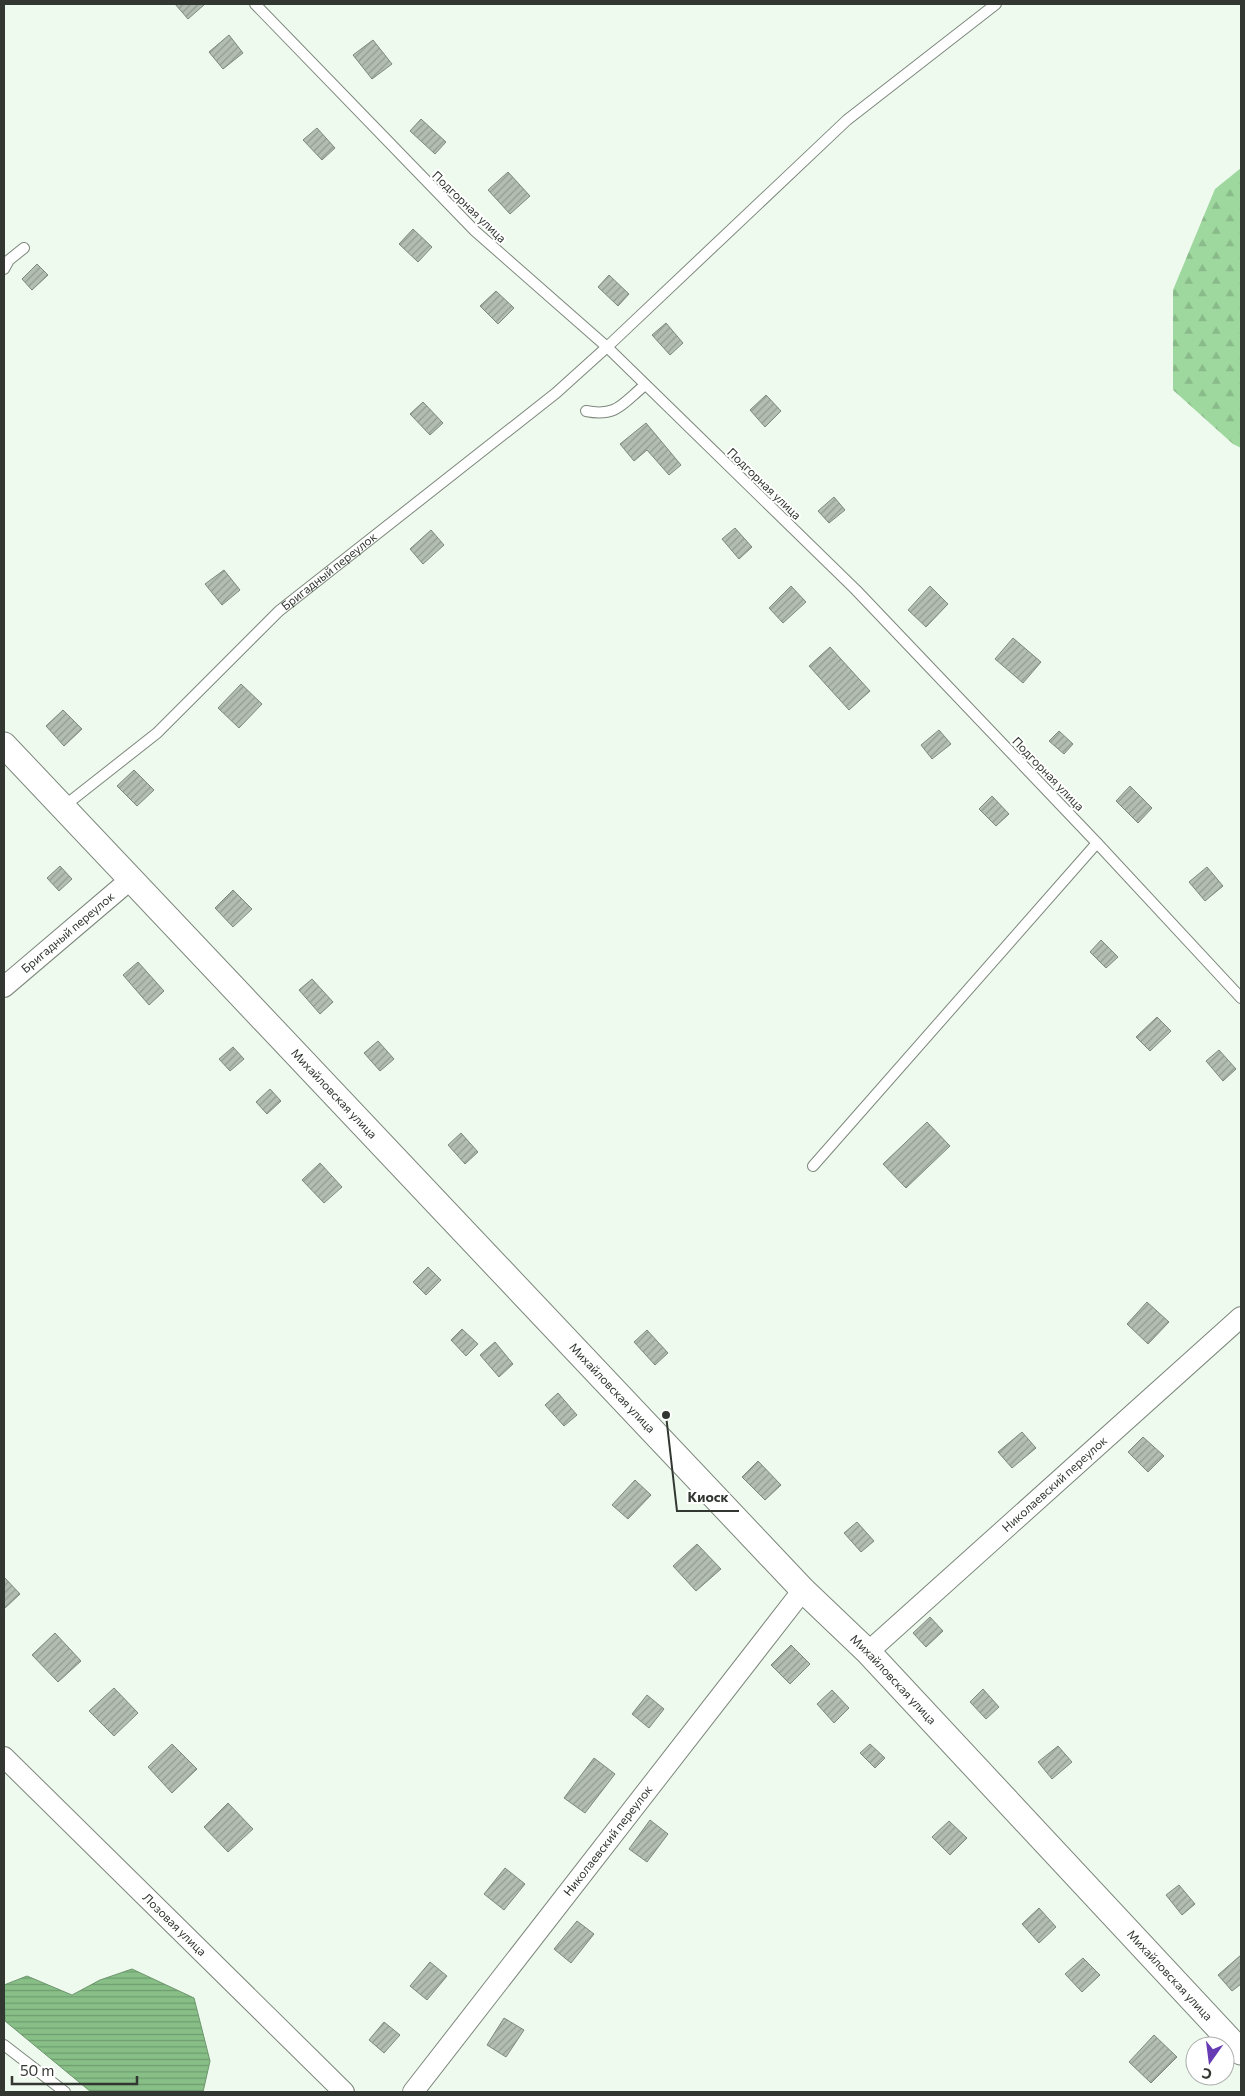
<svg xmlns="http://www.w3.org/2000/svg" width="1245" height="2096" viewBox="0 0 1245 2096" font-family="Commissioner,sans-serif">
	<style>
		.forest { fill: url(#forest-firs) }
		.water { fill: url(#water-rules); stroke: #6e966e }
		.building { fill: url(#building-hatch); stroke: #7e887d }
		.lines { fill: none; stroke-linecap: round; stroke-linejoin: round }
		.service-casing { stroke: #7d877c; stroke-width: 12 }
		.minor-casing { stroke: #7d877c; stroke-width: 22 }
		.tertiary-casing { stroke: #7d877c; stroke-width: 27 }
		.service { stroke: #fff; stroke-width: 10 }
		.minor { stroke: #fff; stroke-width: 20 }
		.tertiary { stroke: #fff; stroke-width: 25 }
		.labels { text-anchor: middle; stroke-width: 4; stroke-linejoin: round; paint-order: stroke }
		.street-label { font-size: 12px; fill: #323732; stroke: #fff }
		.leader { fill: none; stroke: #323732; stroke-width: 2 }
		.callout-dot { fill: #323732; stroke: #fff; stroke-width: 2 }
		.callout-label { font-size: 14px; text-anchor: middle; font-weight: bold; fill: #323732; stroke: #fff; stroke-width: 4; stroke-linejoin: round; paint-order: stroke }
	</style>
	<defs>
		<pattern id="forest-firs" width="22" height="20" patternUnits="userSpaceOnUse" patternTransform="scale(1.25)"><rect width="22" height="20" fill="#9ed89e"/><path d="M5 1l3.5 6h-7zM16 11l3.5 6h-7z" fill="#89ba89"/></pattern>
		<pattern id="water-rules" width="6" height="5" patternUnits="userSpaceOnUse" patternTransform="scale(1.25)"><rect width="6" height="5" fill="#87bf87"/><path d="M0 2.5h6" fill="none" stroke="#6f9c6f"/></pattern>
		<pattern id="building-hatch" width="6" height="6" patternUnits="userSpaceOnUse" patternTransform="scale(1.25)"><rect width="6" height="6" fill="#b3beb3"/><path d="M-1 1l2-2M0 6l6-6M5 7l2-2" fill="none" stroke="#929b92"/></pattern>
	</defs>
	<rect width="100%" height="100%" fill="#eefaee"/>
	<path class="forest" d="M1241,168V448L1233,444L1173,390V290L1215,189Z"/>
	<path class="water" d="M132,1969L194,1998L210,2061L203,2092H91L5,2021L4,1985L27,1976L72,1995L100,1980Z"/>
	<path class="building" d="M175,4H205L188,19Z
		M229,35L243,53L223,69L209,52Z
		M373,40L392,64L372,79L353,55Z
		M421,119L446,142L435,154L410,131Z
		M317,128L335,148L322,160L303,140Z
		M508,172L530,196L510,214L488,190Z
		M413,229L432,247L418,262L399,244Z
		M37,264L48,275L32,290L22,279Z
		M609,275L629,294L618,306L598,287Z
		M496,291L514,308L498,324L480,306Z
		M666,323L683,343L670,355L652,335Z
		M766,395L781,411L765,427L750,410Z
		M423,402L443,423L430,435L410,414Z
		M646,423L681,465L669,475L647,450L634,461L620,444Z
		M834,497L845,510L829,523L818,511Z
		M735,528L752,547L739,559L722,539Z
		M431,530L444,545L423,564L410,549Z
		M224,570L240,590L222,605L205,584Z
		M791,586L806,602L783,623L769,608Z
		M930,586L948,604L926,627L908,610Z
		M1013,638L1041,662L1023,683L995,659Z
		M830,647L870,691L849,710L809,666Z
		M241,684L262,704L239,728L218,708Z
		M63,710L82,729L64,746L46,726Z
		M939,730L951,744L932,759L921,745Z
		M1059,731L1073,744L1064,754L1049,741Z
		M134,770L154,790L137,806L117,786Z
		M1130,786L1152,808L1138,823L1116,801Z
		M992,796L1009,814L996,826L979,809Z
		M60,866L72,879L59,891L47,878Z
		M1207,867L1223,886L1205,901L1189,882Z
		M233,890L252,909L233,927L215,908Z
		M1101,940L1118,957L1106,968L1090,952Z
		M138,962L164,991L149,1005L123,975Z
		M312,979L333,1002L320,1014L299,990Z
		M1157,1017L1171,1031L1150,1051L1136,1037Z
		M378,1041L394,1059L380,1071L364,1053Z
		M233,1047L244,1059L230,1071L219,1059Z
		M1219,1050L1236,1069L1223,1081L1206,1061Z
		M270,1089L281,1101L267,1114L256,1102Z
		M927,1122L950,1146L906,1188L883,1164Z
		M461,1133L478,1152L465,1164L448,1145Z
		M320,1163L342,1187L324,1203L302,1180Z
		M428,1267L441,1280L426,1295L413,1282Z
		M1147,1302L1169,1322L1148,1344L1127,1324Z
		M462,1329L478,1344L466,1356L451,1340Z
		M647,1330L668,1353L655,1365L634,1342Z
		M495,1342L513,1364L499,1377L480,1355Z
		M558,1393L577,1415L564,1426L545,1405Z
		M1022,1432L1036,1448L1012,1468L998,1452Z
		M1143,1437L1164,1456L1148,1472L1128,1452Z
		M758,1461L781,1485L765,1500L742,1477Z
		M635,1480L651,1495L628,1519L612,1505Z
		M857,1522L874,1541L861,1552L844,1533Z
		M697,1544L721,1569L696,1591L673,1566Z
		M4,1577L20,1594L4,1609Z
		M930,1617L943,1631L926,1647L913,1633Z
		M55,1633L81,1661L58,1682L32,1655Z
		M791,1645L810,1664L790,1684L771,1665Z
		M114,1688L138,1713L114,1736L89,1711Z
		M983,1689L999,1707L986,1719L970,1702Z
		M832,1690L849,1708L834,1723L817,1704Z
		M647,1695L664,1709L649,1728L632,1714Z
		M172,1744L197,1769L172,1793L148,1767Z
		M870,1744L885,1758L875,1768L860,1753Z
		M1058,1746L1072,1762L1052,1779L1038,1762Z
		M594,1758L615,1774L585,1813L564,1798Z
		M228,1803L253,1829L228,1852L204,1827Z
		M650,1820L668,1834L647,1862L629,1849Z
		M949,1821L967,1838L950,1855L932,1837Z
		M505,1868L525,1884L504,1910L484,1894Z
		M1179,1885L1195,1904L1182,1915L1166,1895Z
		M1039,1908L1056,1927L1039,1943L1022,1924Z
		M577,1921L594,1934L571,1963L554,1949Z
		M1241,1955V1984L1232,1991L1218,1975Z
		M1083,1958L1100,1975L1082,1992L1065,1974Z
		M430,1962L447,1976L427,2000L410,1986Z
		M504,2018L524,2030L506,2057L487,2045Z
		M384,2022L400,2035L384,2053L369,2040Z
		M1154,2035L1177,2057L1151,2083L1129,2062Z"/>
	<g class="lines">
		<defs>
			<g id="service">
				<path d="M255,4L475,231L607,347L856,590L1097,843L1241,998"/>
				<path d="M4,269L9,260L24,248"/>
				<path d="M586,411C617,417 622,404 645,385"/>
				<path id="s1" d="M63,807L157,733L279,611L556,393L607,347L847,120L996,4"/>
				<path d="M813,1166L1097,843"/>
				<path d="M4,2045L65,2092"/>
			</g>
			<g id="minor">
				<path id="s2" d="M4,987L131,879"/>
				<path id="s3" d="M868,1652L1241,1317"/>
				<path id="s4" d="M4,1757L344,2092"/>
				<path id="s5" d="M413,2092L803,1590"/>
			</g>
			<g id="tertiary">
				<path id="s6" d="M4,745L803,1590L868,1652L1241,2052"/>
			</g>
		</defs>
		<use href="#service" class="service-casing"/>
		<use href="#minor" class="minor-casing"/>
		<use href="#tertiary" class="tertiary-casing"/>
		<use href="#service" class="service"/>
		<use href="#minor" class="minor"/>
		<use href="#tertiary" class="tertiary"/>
	</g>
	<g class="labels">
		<g class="street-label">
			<text transform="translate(469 207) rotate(44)" y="4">Подгорная улица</text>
			<text transform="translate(764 484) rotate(44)" y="4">Подгорная улица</text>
			<text dy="4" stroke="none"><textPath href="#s1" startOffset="356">Бригадный переулок</textPath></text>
			<text transform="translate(1048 774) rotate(46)" y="4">Подгорная улица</text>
			<text dy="4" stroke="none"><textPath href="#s2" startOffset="84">Бригадный переулок</textPath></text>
			<text dy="4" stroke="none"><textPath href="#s6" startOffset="480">Михайловская улица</textPath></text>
			<text dy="4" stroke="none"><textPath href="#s6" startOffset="885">Михайловская улица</textPath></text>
			<text dy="4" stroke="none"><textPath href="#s3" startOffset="251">Николаевский переулок</textPath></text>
			<text dy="4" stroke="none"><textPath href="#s6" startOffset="1290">Михайловская улица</textPath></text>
			<text dy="4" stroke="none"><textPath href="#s5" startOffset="318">Николаевский переулок</textPath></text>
			<text dy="4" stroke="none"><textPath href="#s4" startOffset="239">Лозовая улица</textPath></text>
			<text dy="4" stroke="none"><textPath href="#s6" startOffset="1695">Михайловская улица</textPath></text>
		</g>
	</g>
	<path class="leader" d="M666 1415L677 1511H739"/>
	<circle class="callout-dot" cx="666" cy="1415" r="5"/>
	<g class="callout-label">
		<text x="708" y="1502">Киоск</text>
	</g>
	<rect width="1245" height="2096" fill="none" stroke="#323732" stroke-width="10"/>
	<g transform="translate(1210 2061) rotate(194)"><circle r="24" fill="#ffffff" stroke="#adafad"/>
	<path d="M0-4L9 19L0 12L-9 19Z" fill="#653ab2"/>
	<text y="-8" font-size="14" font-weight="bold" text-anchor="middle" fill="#323732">С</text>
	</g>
	<path d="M12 2076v8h125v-8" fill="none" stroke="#323732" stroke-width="2.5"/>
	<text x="20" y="2076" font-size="15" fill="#323732" stroke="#ffffff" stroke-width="4" paint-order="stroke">50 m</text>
</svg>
